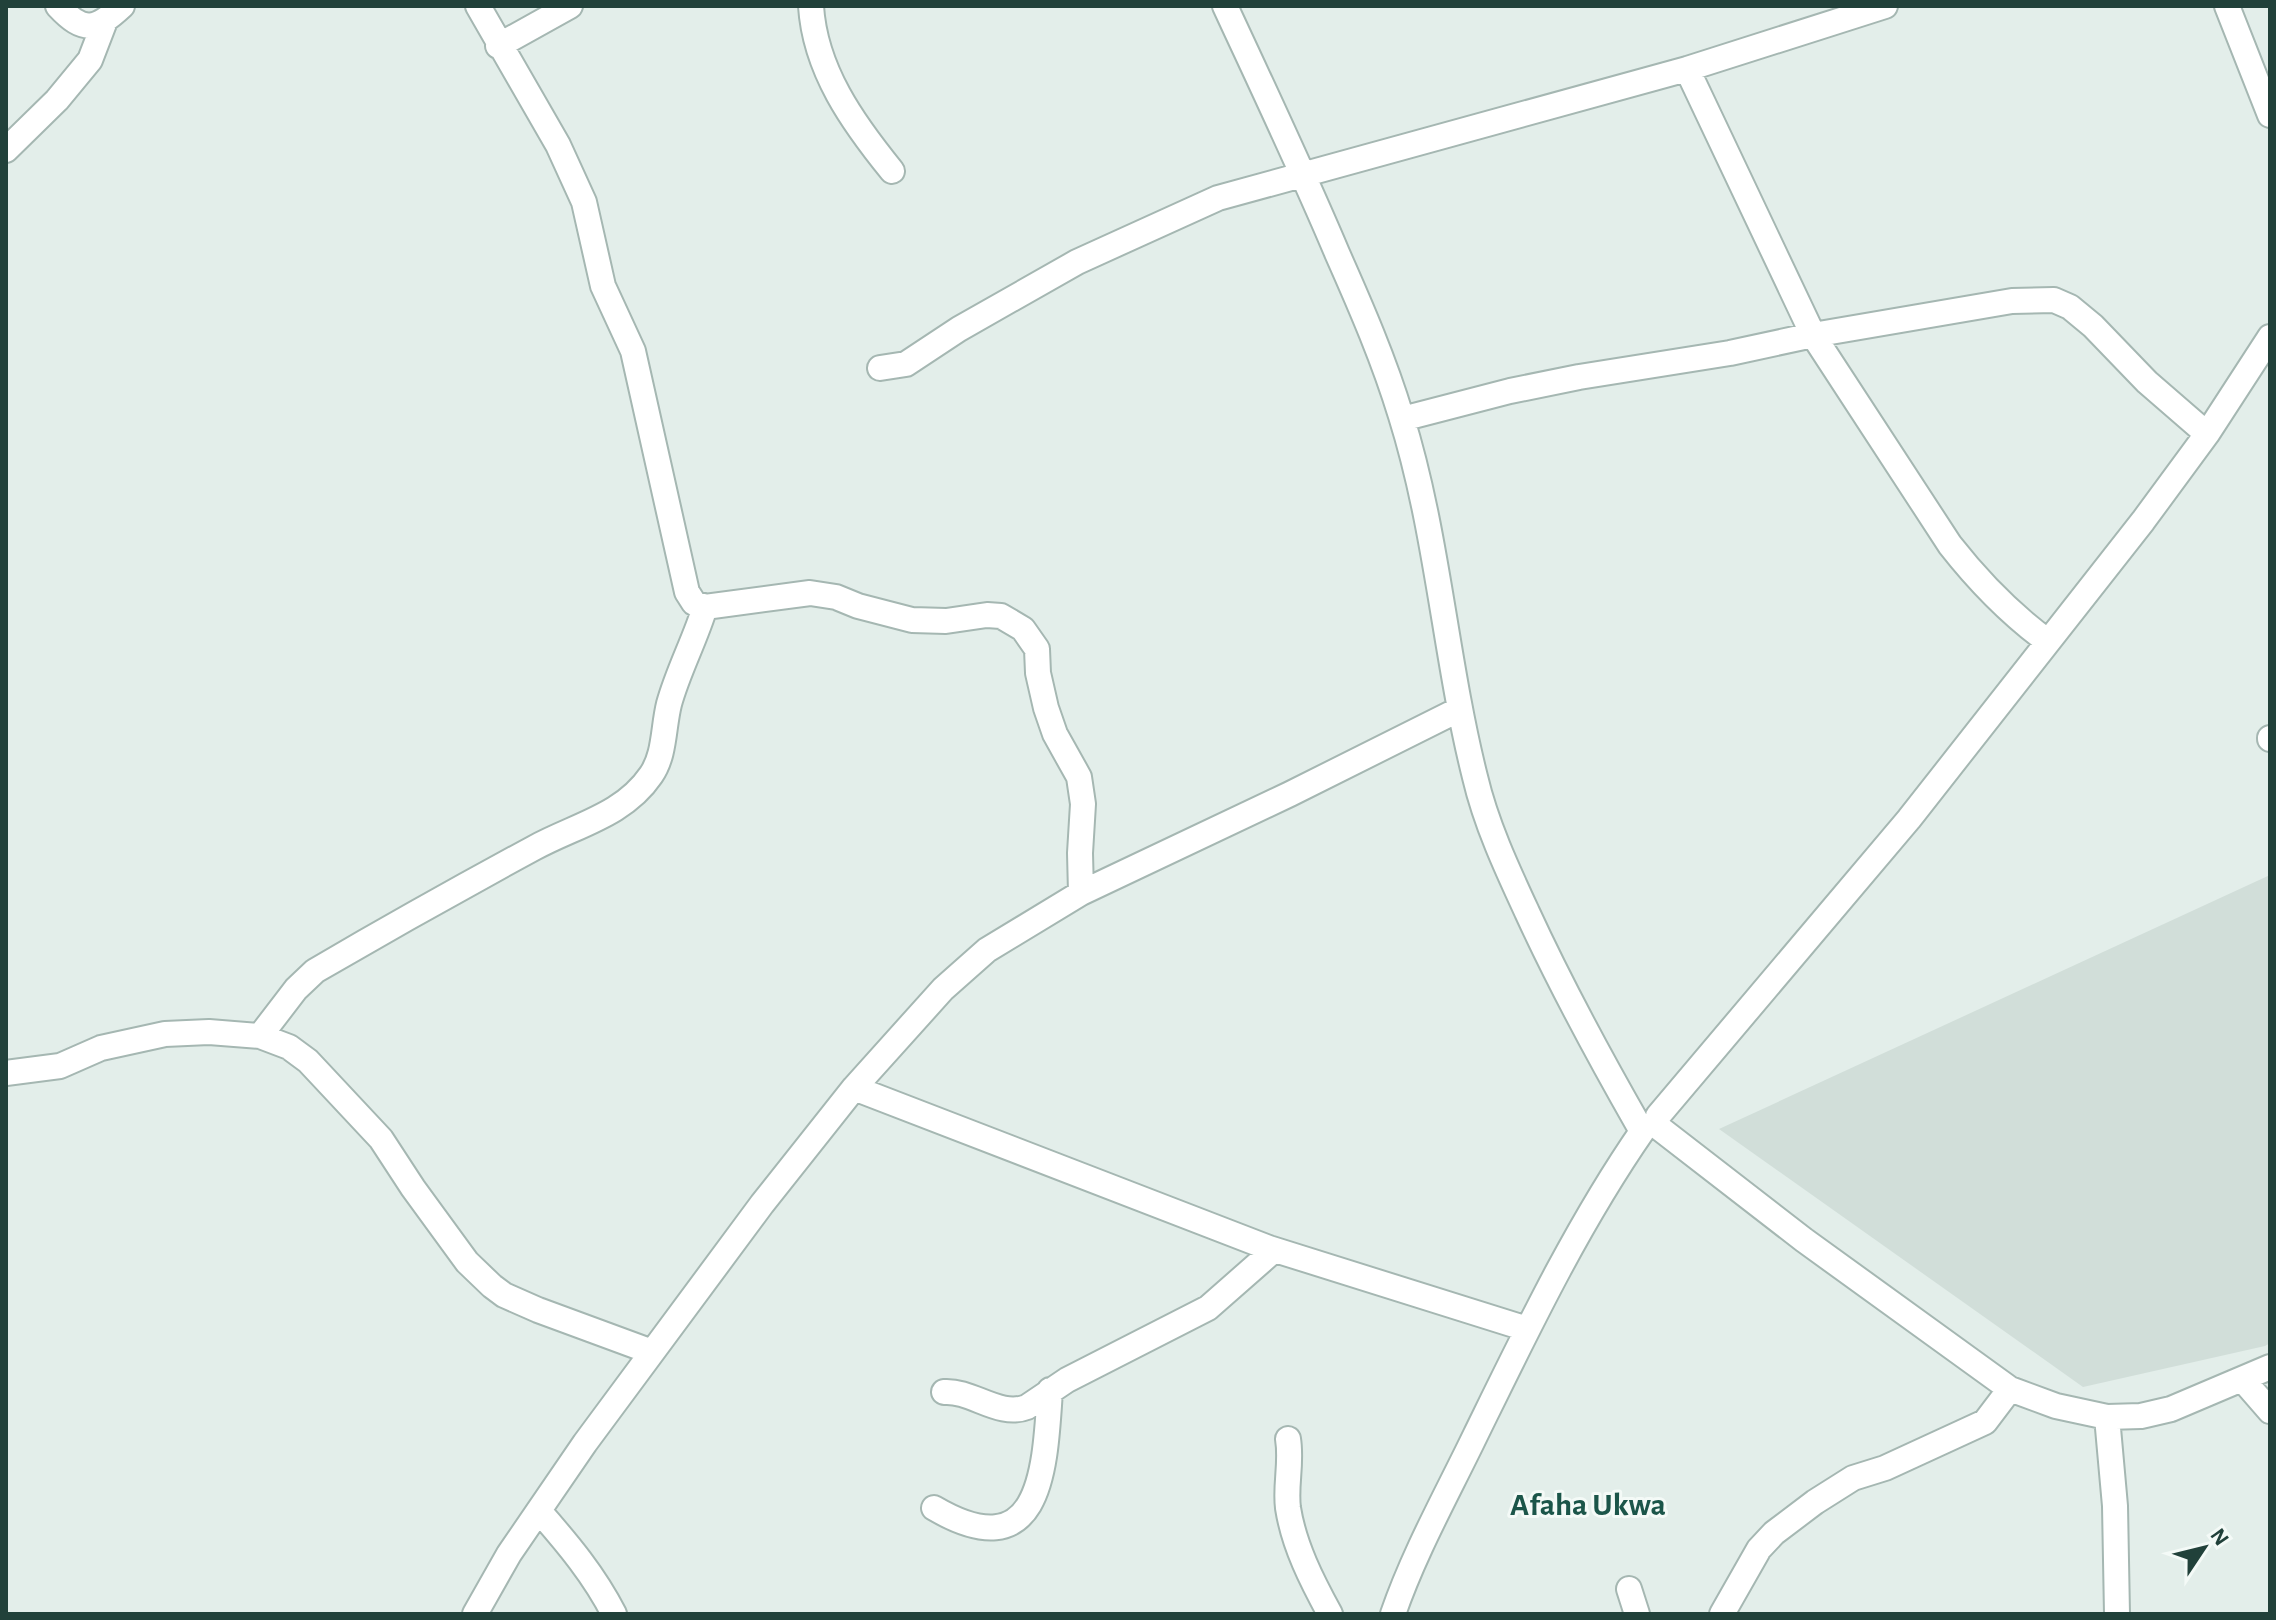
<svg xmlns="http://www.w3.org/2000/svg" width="2276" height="1620" viewBox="0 0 2276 1620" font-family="'Alegreya Sans',sans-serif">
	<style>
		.built { fill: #d1ded9 }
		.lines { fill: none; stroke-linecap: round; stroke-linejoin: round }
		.minor-casing { stroke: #a5b7b2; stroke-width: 28 }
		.minor { stroke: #fff; stroke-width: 24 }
		.labels { text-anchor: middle; stroke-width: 6; stroke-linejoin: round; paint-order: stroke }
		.quarter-label { font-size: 32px; font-weight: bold; fill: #1b5549; stroke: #f4faf7 }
	</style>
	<rect width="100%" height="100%" fill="#e3eeea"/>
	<path class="built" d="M2270,875V1343L2265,1346L2083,1387L1719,1129Z"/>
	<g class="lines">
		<defs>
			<path id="minor" d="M58,6C84,34 96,30 122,6
				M478,6L558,145L584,202L603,286L633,351L687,592L694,603L705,607L810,593L836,597L858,606L912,620L946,621L987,615L1001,616L1023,629L1037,649L1038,673L1046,708L1055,734L1079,777L1083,804L1080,853L1081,893
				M811,6C815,70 853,123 892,171
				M1225,6C1263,88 1302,170 1337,253C1361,307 1384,360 1401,416C1438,534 1445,658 1475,777C1486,824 1507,869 1527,912C1561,986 1599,1056 1639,1126
				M2227,6L2270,115
				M498,46L570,6
				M1687,69L1813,335L1950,545C1979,582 2009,613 2047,641
				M6,150L57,100L90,60L105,21
				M880,368L906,364L959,329L1077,262L1218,198L1687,69L1885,6
				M1402,419L1510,391L1579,377L1730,353L1813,335L2012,301L2054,300L2070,307L2093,326L2147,382L2207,434
				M2270,738V739
				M260,1036L296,989L315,971C387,929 460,888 534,848C576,825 623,816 651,775C665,755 663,728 669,704C678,671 695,640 705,607
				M6,1073L60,1066L101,1048L165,1034L209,1032L260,1036L289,1047L308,1061L381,1139L413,1188L467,1262L492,1286L504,1295L538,1310L652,1352
				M854,1088L1269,1248L1527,1329
				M1658,1116L1909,819L2143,521L2207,434L2270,337
				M1658,1127L1804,1240L2010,1389L2056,1406L2107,1417L2141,1416L2171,1409L2270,1367
				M2243,1380L2270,1411
				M944,1392C972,1390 999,1418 1027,1407L1067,1380L1208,1308L1274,1250
				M2107,1417L2115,1506L2117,1614
				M1288,1439C1292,1463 1285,1485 1288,1508C1294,1546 1312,1581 1330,1614
				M934,1508C1042,1571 1045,1468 1050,1390
				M539,1511C568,1544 594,1575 614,1614
				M1629,1589L1637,1614
				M475,1614L509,1554L585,1443L762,1204L854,1088L943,989L987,950L1081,893L1290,794L1460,709
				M1393,1614C1414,1553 1447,1494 1475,1436C1526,1332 1577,1225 1643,1130
				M1722,1614L1759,1549L1774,1533L1815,1502L1853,1478L1885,1468L1985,1422L2010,1389"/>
		</defs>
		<use href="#minor" class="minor-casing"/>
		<use href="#minor" class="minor"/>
	</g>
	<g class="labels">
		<g class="quarter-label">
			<text x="1588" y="1515">Afaha Ukwa</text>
		</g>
	</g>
	<rect width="2276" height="1620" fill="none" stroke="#21413a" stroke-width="16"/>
	<g transform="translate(2204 1548) rotate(55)" stroke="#f4faf7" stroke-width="6" paint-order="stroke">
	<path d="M0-6L14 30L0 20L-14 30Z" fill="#21413a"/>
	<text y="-12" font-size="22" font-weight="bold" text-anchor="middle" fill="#21413a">N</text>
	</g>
</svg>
